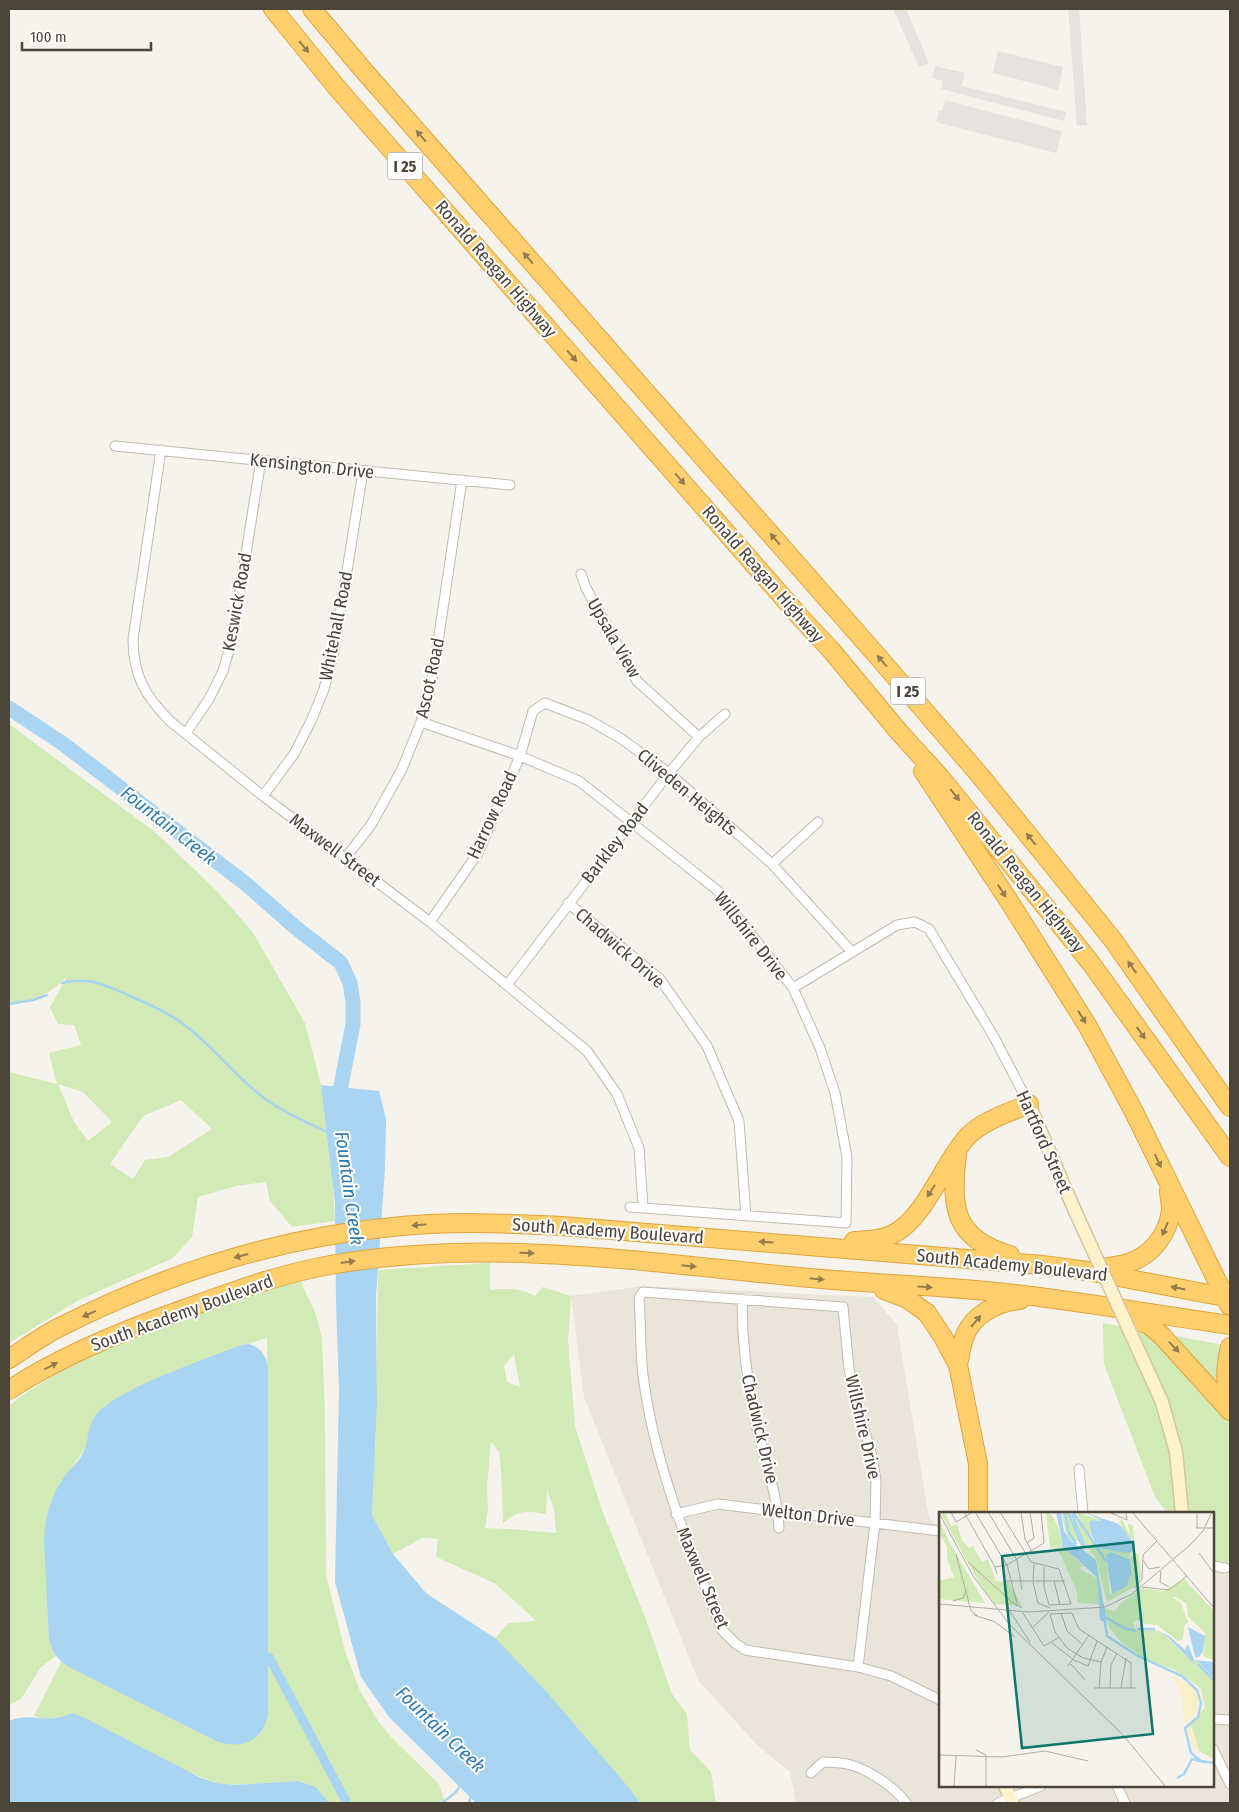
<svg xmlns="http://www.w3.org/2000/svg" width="1239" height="1812" viewBox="0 0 1239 1812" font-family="'Fira Sans Condensed',sans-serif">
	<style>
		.residential { fill: #eae5da }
		.green { fill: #d2eab5; fill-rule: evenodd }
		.parking { fill: #e5e3e0 }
		.water { fill: #a9d4f2 }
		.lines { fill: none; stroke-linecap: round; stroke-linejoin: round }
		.stream { stroke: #a9d4f2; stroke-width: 2.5 }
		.canal { stroke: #a9d4f2; stroke-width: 9 }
		.river { stroke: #a9d4f2; stroke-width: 15 }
		.street-casing { stroke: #c2bbae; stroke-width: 11 }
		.secondary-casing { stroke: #d6c79b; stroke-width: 15 }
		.highway-casing { stroke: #e0a43c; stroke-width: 20 }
		.street { stroke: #fff; stroke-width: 9 }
		.secondary { stroke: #fff3cd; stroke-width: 12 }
		.highway { stroke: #ffcf6e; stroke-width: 18 }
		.secondary-bridge-casing { stroke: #d6c79b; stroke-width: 15; stroke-linecap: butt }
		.secondary-bridge { stroke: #fff3cd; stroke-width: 12 }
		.oneway { fill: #937c4e }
		.labels { text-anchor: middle; stroke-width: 4; stroke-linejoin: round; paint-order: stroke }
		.shield { fill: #fff; stroke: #817c74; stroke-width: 1 }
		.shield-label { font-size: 16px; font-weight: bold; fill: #4b4439 }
		.street-label { font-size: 18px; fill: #4b4439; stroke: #fff }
		.water-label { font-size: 19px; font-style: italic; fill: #2e7ab2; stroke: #fff }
		.inset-river { fill: none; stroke: #a9d4f2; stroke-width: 2.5 }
		.inset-road { fill: none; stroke: #b2ada4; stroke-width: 1 }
		.view { fill: #0f766e; fill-opacity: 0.15; stroke: #0f766e; stroke-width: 2.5 }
		.inset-edge { fill: none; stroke: #4b4439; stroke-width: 2.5 }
	</style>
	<rect width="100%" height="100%" fill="#f6f3ec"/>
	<path class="residential" d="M644,1286L873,1297L897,1325L929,1518L940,1527V1786H1213V1561L1230,1565V1803H796L790,1772L758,1746L698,1680L584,1397L571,1296Z"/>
	<path class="green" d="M9,724L155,832L216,890L252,931L305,1023L321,1085L330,1133L335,1221L292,1227L270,1201L266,1182L236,1186L198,1197L192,1237L173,1258L77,1301L9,1343V1072L57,1084L49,1053L81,1045L74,1025L58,1024L50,1007L68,975C49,996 36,999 9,1003ZM58,1084L83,1092L112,1122L88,1141L74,1122ZM181,1100L212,1129L168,1157L145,1160L133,1179L110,1164L143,1116Z
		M490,1263V1290C505,1288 522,1288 535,1296L543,1287L571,1296L568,1341L575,1426L602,1510L645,1617L672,1694L687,1714L690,1750L711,1772L716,1803H637L582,1733L495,1638L509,1623L536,1621L496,1584L436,1557L438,1539L422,1538L393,1554L372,1515L376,1431L378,1270ZM514,1354L520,1387L507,1382L504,1366ZM491,1442L499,1452L501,1471L503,1523C518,1510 527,1511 546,1514L547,1491L554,1509L556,1533L509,1529L485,1528L488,1509L487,1486Z
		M300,1280L315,1312L322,1338L325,1415L326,1575L345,1651L360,1691L378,1721L392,1738L439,1784L445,1803H329L298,1781L235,1785L216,1783L59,1718L43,1719L34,1716L61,1662L218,1742L268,1473L267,1338L248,1344L241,1345L92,1422L85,1449L59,1485L47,1515L46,1558L52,1650L56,1656L41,1667L21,1699L9,1705V1406L20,1397L73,1363L153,1324L233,1296Z
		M1103,1323L1230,1346V1565L1213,1561V1513H1167L1155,1497L1104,1364Z"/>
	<path class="parking" d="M893,9H906L929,63L919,67Z
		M1068,9H1079L1087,125L1077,126Z
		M998,51L1063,67L1058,90L993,73Z
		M935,66L965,73L962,86L1066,112L1064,121L941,89L943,81L932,78Z
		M945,100L1062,131L1056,153L936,122L939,110L942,111Z"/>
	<path class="water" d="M321,1085L379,1091L386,1119L385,1169L376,1297L377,1404L372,1515L393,1554L426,1593L495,1638L545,1690L629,1788L640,1803H476L389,1717L361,1677L335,1582L339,1390L336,1303L335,1203Z
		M248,1344C262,1347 267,1357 268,1370V1714C263,1741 243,1749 218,1742L69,1667C57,1660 51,1651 49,1637L44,1540C45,1516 52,1492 67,1473C72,1467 78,1462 82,1455C89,1443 87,1427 95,1416C113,1390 209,1358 241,1345Z
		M70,1714H75L85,1718L199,1777L216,1783L235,1785L298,1781L316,1787L329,1803H9V1721C33,1711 46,1725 70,1714Z"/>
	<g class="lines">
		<path class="stream" d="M62,983C89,977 103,984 128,995C150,1005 172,1014 191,1030C217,1051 237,1078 264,1098C283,1112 306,1122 328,1132
			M9,1004L33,1000L47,995
			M442,1803L455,1793L460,1786
			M469,1803L471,1795"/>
		<path class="canal" d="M269,1657L347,1803"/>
		<path class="river" d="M9,708L62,743L246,884L295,927L341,963L350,983L353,1002V1024L338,1101L339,1106"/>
		<defs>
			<path id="street" d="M115,446L510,485
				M161,450L133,639C133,675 145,696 170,721L263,796L430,922L587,1051L617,1094L639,1148L643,1207
				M581,574L586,588L637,681L699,737
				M421,722L520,756L579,781L717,890L793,988L820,1048L835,1093L847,1157L846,1223L630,1207
				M186,733L209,699L223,671L232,640L261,460
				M263,796L294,754L312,719L324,689L334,652L363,471
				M346,857L371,825L402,769L421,722L434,669L462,480
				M772,864L818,822
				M568,903L660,979L707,1046L739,1121L746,1216
				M430,922L478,853L520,756L533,711L545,703L589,720L620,738L669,773L772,864L852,952
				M507,985L669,773L699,737L725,714
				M793,988L897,925L915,922L929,929L994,1037L1029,1104
				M742,1299C742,1341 747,1383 756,1424C764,1459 777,1492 779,1528
				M1079,1469L1083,1513
				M676,1514L718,1504L940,1531
				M1213,1566L1225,1568
				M858,1667L875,1523L876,1481L872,1456L856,1402L849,1369L843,1307L643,1292L639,1298C641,1323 640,1349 643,1375C654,1464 689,1547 722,1630L735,1643L745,1650L858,1667L891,1676L940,1700
				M1213,1719L1230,1720
				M1213,1749L1230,1784
				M811,1773L823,1762C832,1763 842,1762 851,1765C869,1770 896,1788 906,1803
				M1117,1786L1125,1803
				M998,1803L1041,1786"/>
			<path id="secondary" d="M1029,1104L1075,1211
				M1162,1402L1176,1452L1182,1513
				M1005,1786L1013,1803"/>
			<path id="highway" d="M273,9L338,89L801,618L831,650L899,732L940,777L1070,937L1093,966L1230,1157
				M312,9L365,72L880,659L983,779L1113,940L1230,1107
				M923,771L1009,901L1087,1025L1133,1110L1229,1305
				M957,1155C950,1207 954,1239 1010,1255
				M854,1241C868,1240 883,1240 895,1233C927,1215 943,1163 968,1136C984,1120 1008,1113 1029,1104
				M1097,1269C1107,1267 1118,1266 1128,1263C1151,1256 1169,1234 1171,1209C1171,1203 1169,1196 1169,1190
				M884,1290L906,1298L927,1313L943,1337L958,1365L978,1464V1513
				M1128,1317L1149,1325L1162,1336L1230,1411
				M1230,1347C1226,1364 1224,1383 1230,1399
				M9,1359C26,1348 42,1336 60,1327C163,1275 277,1238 392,1227C448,1221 505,1223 562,1226L1042,1265L1087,1271L1230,1298
				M958,1365C960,1356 961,1347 964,1338C972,1315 997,1302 1020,1300
				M9,1390C59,1357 117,1333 173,1313C226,1294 280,1273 336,1264C490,1238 645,1262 799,1277C862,1283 925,1285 987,1291C1069,1299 1149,1314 1230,1325"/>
		</defs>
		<use href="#street" class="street-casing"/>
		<use href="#secondary" class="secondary-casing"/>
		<use href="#highway" class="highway-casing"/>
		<use href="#street" class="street"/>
		<use href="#secondary" class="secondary"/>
		<use href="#highway" class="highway"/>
		<defs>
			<path id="secondary-bridge" d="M1075,1211L1162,1402"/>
		</defs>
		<use href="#secondary-bridge" class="secondary-bridge-casing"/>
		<use href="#secondary-bridge" class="secondary-bridge"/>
	</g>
	<defs><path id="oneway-solid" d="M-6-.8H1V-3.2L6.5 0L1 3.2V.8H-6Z" transform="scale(1.25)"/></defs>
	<g class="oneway">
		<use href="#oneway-solid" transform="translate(304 47) rotate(50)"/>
		<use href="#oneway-solid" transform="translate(421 136) rotate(-131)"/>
		<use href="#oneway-solid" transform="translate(528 258) rotate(-131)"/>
		<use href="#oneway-solid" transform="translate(572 356) rotate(49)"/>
		<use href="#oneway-solid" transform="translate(680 479) rotate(49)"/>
		<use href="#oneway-solid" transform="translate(775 539) rotate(-131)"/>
		<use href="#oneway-solid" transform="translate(882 661) rotate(-131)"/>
		<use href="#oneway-solid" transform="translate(955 795) rotate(51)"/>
		<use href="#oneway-solid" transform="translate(1031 839) rotate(-129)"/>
		<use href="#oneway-solid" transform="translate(1002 891) rotate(57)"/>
		<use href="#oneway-solid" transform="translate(1132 967) rotate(-125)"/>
		<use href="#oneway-solid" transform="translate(1082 1017) rotate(58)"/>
		<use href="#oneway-solid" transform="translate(1141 1033) rotate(55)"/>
		<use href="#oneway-solid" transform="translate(1158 1161) rotate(64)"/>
		<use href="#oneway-solid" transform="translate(931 1191) rotate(123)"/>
		<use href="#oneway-solid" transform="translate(419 1225) rotate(176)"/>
		<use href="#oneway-solid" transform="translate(1165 1229) rotate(112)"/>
		<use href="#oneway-solid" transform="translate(766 1242) rotate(-176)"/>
		<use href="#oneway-solid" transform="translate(527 1253) rotate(2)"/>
		<use href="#oneway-solid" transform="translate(241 1256) rotate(165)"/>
		<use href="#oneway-solid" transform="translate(348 1262) rotate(-8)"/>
		<use href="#oneway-solid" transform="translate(689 1266) rotate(6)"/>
		<use href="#oneway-solid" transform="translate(817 1279) rotate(6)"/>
		<use href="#oneway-solid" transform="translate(925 1287) rotate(4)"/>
		<use href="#oneway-solid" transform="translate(1178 1288) rotate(-169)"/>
		<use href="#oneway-solid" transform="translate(89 1314) rotate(156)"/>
		<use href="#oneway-solid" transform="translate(976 1321) rotate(-50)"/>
		<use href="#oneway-solid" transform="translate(1174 1347) rotate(46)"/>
		<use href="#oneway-solid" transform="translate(51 1366) rotate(-27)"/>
	</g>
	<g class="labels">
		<g class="shield">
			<rect x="387.5" y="152.5" width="35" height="27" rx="4"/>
			<rect x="890.5" y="677.5" width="35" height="27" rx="4"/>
		</g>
		<g class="shield-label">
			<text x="405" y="172">I 25</text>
			<text x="908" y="697">I 25</text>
		</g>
		<g class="street-label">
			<text transform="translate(496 269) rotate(49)" y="6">Ronald Reagan Highway</text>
			<text transform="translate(312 466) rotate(6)" y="6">Kensington Drive</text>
			<text transform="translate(763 574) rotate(49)" y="6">Ronald Reagan Highway</text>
			<text transform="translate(237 602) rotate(-80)" y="6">Keswick Road</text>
			<text transform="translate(336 626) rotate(-79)" y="6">Whitehall Road</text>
			<text transform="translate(614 638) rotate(60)" y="6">Upsala View</text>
			<text transform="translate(430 678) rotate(-78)" y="6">Ascot Road</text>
			<text transform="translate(687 792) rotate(40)" y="6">Cliveden Heights</text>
			<text transform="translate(492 815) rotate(-65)" y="6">Harrow Road</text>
			<text transform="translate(615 843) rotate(-52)" y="6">Barkley Road</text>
			<text transform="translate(335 850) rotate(37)" y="6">Maxwell Street</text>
			<text transform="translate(1026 882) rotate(51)" y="6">Ronald Reagan Highway</text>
			<text transform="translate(751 936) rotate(52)" y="6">Willshire Drive</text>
			<text transform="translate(620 948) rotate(41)" y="6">Chadwick Drive</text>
			<text transform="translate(1044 1142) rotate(66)" y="6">Hartford Street</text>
			<text transform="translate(608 1231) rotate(4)" y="6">South Academy Boulevard</text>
			<text transform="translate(1012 1265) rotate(6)" y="6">South Academy Boulevard</text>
			<text transform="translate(182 1313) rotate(-20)" y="6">South Academy Boulevard</text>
			<text transform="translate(863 1427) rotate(77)" y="6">Willshire Drive</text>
			<text transform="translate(760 1429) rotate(77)" y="6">Chadwick Drive</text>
			<text transform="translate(808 1515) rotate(7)" y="6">Welton Drive</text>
			<text transform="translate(703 1578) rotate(67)" y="6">Maxwell Street</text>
		</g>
		<g class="water-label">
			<text transform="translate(169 825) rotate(38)" y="7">Fountain Creek</text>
			<text transform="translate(350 1188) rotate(82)" y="7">Fountain Creek</text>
			<text transform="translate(441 1729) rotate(44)" y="7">Fountain Creek</text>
		</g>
	</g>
	<g transform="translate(939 1512)">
		<rect width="275" height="275" fill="#f6f3ec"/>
		<path d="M1,0H6L12,14L18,12L23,28L30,36L34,34L43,50L49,47L57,69L70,70L83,94L56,92L39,69ZM107,0H111L118,12L124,35L144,54L140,57L158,66L160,92L139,91L137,77L122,44L118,38L111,36ZM122,0H129L138,22L133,2L145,15L137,0L161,8L150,12L153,26L163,36L192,40L189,46L172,40L167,43L171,83L189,72L193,59L190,47L196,41L200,43L202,66L197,74L168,90L157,47L143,28L134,30L128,24ZM183,7L191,24L189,12L194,13L195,27L188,25L180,10ZM0,8L11,31L46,91L0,87V69L15,65L8,47V35L0,20ZM245,67L275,99V148L264,144L266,121L249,104L248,92L237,85H234L242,91L249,110L245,114L244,127L239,129L218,113L205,112L203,109L197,108L194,112L197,118L212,116L227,124L252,149L260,150L275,167V247L260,239L252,213L266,195L262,177L236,158L207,147L182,130L171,117L165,96L176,99L182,91L203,76L224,79Z" fill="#d2eab5"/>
		<path d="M233,163L256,177L260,188L257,202L245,212L243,185ZM250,212L252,213L261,242L252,233L247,217Z" fill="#f9efc9"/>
		<path d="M117,0H122L125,19L132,29L157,48L168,111L161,108L158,65L124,35ZM145,0L180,12L195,32V39L187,41L160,36L153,24L150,11L153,8L160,9L162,8ZM172,40L190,47L193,60L188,74L173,82L167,43ZM249,115L266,124L264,139L260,145H256ZM216,118L230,124L246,138L249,132L255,148L275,150V167L260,150L252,149L229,125Z" fill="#a9d4f2"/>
		<path class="inset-river" d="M126,0L129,19L137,32M129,0L144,36M134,0L167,49M133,2L146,35M166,105L185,116L197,119M166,109L168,124L199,144L243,164L258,178L262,191L259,205L246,216L252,241L262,249L275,251M198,117H216M259,152L275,169M238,266L245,262L253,247L265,250"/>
		<path class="inset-road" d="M12,0L17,10L34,0M25,0L56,55M36,0L68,53L78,91M49,0L78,48L83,78M61,0L92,50L120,57L132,92L110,93L105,75V55M82,0L86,27L93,40M170,0L188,8L187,0M193,0L275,96M0,1L34,64L71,113L184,223L227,275M257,16H275M258,16V0M88,31L95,26L91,0M260,41L275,61M17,42L32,99L39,104M204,48L210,57L221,55M29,50L74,91L83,96M222,59L221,70L230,75M58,62L56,55L68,53L105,31L102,0M67,69H126M94,69L95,52M115,69L121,93M94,70L99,91L111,96M203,75L230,78L248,64M196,76L203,67L204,43L218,29M67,85L70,98L91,130M14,89L24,86L27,78M0,92L90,100L166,95L193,82L251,33L264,19L273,0M84,101L105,134L119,126M122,101L128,119L144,133M133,101L140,117L192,151V176M133,101L111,102L116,120L128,136L144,146L162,150M35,103L56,110L76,125M93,116L110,100M113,131L135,148L149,154L158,129M132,152L146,168M129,154L150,123M155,176H197M160,176L162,150L168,135M171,176L172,153L178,141M182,176L187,146M37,238L47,243V275M0,243L63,245L106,239L149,249M15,275L17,244"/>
		<path class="view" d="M194,30L214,222L83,236L63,44Z"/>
		<rect width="275" height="275" class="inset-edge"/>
	</g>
	<rect width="1239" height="1812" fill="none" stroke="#4b4439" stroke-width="20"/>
	<path d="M22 42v8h129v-8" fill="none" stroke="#4b4439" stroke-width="2.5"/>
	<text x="30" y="42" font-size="15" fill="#4b4439" stroke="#ffffff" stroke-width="4" paint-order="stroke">100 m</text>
</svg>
